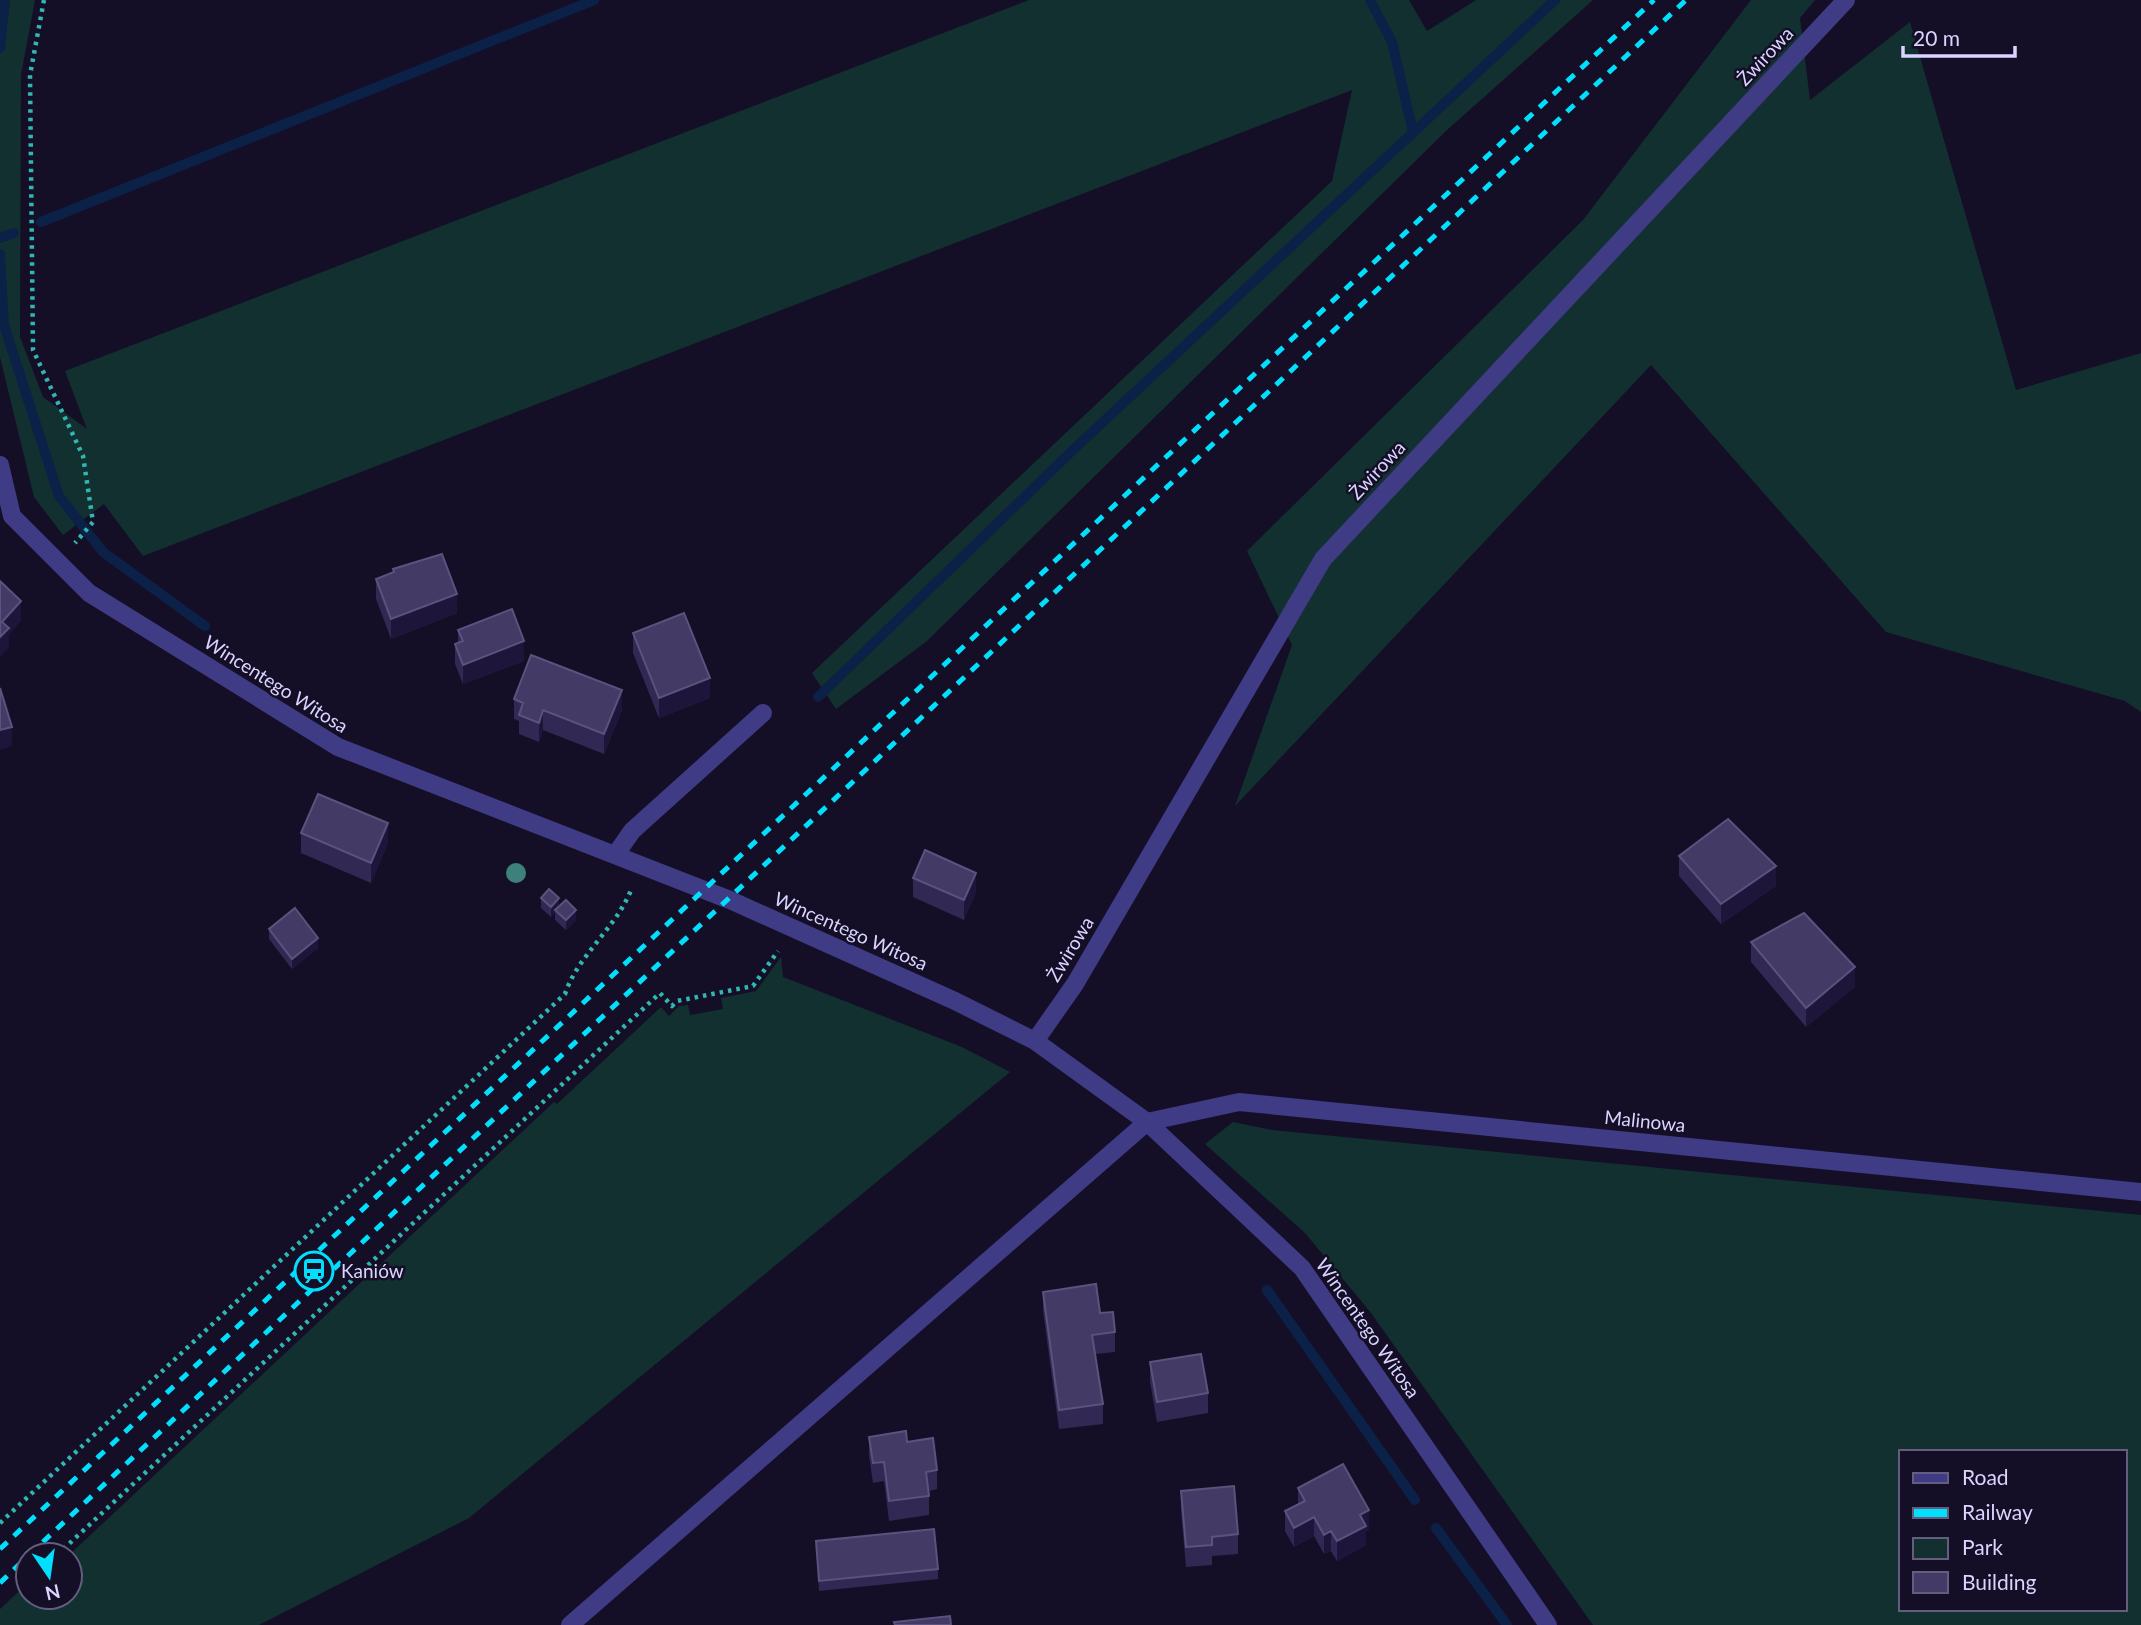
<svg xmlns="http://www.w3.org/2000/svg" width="2141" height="1625" viewBox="0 0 2141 1625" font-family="Lato,sans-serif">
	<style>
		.green { fill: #123030; fill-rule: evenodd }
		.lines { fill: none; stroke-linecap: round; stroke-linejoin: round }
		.stream { stroke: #0c2148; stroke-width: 10 }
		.path { stroke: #30b7b2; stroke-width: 4.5; stroke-dasharray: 3.5 5; stroke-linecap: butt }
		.minor { stroke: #3f3b85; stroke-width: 18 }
		.rail { stroke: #02dffd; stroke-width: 5; stroke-dasharray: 10 9; stroke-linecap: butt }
		.tree { fill: #3e817c }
		.wall { fill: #322854 }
		.shaded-wall { fill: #1e163a }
		.building { fill: #443a66; stroke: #5b527e; stroke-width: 2 }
		.labels { text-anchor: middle; stroke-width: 5; stroke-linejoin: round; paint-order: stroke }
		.street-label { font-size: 19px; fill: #dad4ff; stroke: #140f26 }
		.poi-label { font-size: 19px; fill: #dad4ff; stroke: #140f26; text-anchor: start }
	</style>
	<rect width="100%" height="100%" fill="#140f26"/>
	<path class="green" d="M0,0H35L21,75L20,337L43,397L87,429L65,371L1029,0H1409L1427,31L1476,0H1593L1447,130L927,641L836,709L812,673L1332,181L1352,90L143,556L104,504L63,535L34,497L0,357Z
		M1751,0H1815L1800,18L1810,100L1910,22L2016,390L2141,353V712L2125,701L1886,632L1651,365L1235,806L1292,645L1247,551L1583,220Z
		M781,957L783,977L962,1047L1010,1072L469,1518L259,1625H0V1609L28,1583V1597H70L69,1555L554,1102L557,1104L661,1007L669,1016L679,1006L688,1005L690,1015L723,1009L721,998L756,991Z
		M1233,1122L1272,1130L2141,1215V1625H1593L1371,1313L1305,1233L1205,1144ZM1901,1452H2125V1609H1901Z"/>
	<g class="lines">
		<path class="stream" d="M1370,0L1392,42L1413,132
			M0,48L5,0
			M41,222L594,0
			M0,238L14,233
			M0,254L4,325L59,496L103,552L205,626
			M818,697L1073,450L1555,0
			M1267,1290L1415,1500
			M1436,1528L1507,1625"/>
		<path class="path" d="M44,0L30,75L33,350L83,456L93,522L75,543
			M0,1523L565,994C578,955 616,928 631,890
			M57,1555L660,993L672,1006L677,1001L753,986L778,951"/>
		<path class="minor" d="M0,465L12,516L89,593L338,747L730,900L955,1001L1035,1041L1147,1122L1302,1268L1548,1625
			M616,854L632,831L763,713
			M1035,1041L1075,984L1323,559L1846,0
			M570,1625L1147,1122L1239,1102L2141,1192"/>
		<path class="rail" d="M0,1549L1654,0
			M29,1555L1686,0
			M0,1583L28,1556"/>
	</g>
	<circle class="tree" cx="516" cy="873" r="10"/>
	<path class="wall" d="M393,569L457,613L391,639L376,599V579L393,572Z
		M458,630L524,661L463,684L455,664V644L458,643Z
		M633,633L710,698L659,718L633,653Z
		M514,699L622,710L604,754L543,730L539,742L519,734V721L514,719Z
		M301,833L388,843L371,883L301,853Z
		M1679,856L1776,886L1721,924L1679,876Z
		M913,878L976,892L964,920L913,897Z
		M541,898L559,906L576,920L566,930L555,920V912L551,917L541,908Z
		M269,929L318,948L292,969L269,939Z
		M1751,942L1855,987L1806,1027L1751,962Z
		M1043,1292L1100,1313L1115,1332V1352L1095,1354L1103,1404V1424L1059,1429L1043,1311Z
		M1150,1362L1208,1393V1413L1157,1422L1150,1382Z
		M869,1437L907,1442L937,1470V1489L929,1491V1515L889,1521L884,1481L873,1483L869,1456Z
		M1298,1488L1369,1530L1366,1531V1545L1337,1561L1331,1551L1324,1554L1314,1536L1294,1547L1285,1531V1511L1298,1504Z
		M1181,1491L1238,1534V1554L1212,1556V1565L1186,1567L1181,1511Z
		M816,1541L938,1569V1579L819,1591Z"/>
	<path class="shaded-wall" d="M457,594V613L391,639V619Z
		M21,601V621L9,635V647L0,657V637L2,622Z
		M524,641V661L463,684V665Z
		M710,678V698L659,718V698Z
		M622,690V710L604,754V734Z
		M543,710V730L539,742V723Z
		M12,727V746L0,750V730Z
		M388,823V843L371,883V863Z
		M1776,866V886L1721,924V904Z
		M976,873V892L964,920V900Z
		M559,898V908L551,917V907Z
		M576,910V920L566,930V920Z
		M318,938V948L292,969V959Z
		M1855,967V987L1806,1027V1008Z
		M1369,1510V1530L1366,1531V1545L1337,1561V1541L1360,1515Z
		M1314,1517V1536L1294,1547V1528Z
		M1331,1531V1551L1324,1554V1535Z"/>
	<path class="building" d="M442,554L457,594L391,619L376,579L394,572L393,569Z
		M0,581L21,601L2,622L9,628L0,637Z
		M512,609L524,641L463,665L455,644L463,641L458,630Z
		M684,613L710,678L659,698L633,633Z
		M531,655L622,690L604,734L543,710L539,723L519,715L523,703L514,699Z
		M0,688L12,727L0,730Z
		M318,794L388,823L371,863L301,833Z
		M1728,819L1776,866L1721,904L1679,856Z
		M925,850L976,873L964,900L913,878Z
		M549,889L559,898L551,907L541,898Z
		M566,900L576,910L566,920L555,910Z
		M295,908L318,938L292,959L269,929Z
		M1804,913L1855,967L1806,1008L1751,942Z
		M1096,1284L1100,1313L1113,1312L1115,1332L1092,1335L1103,1404L1059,1410L1043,1292Z
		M1201,1354L1208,1393L1157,1402L1150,1362Z
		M906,1431L907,1442L933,1438L937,1470L926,1472L929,1496L889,1501L884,1462L873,1463L869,1437Z
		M1343,1464L1369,1510L1360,1515L1366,1526L1337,1541L1331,1531L1324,1535L1314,1517L1294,1528L1285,1511L1305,1501L1298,1488Z
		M1234,1486L1238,1534L1212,1537V1545L1186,1547L1181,1491Z
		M934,1529L938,1569L819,1581L816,1541Z
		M950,1616L951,1625H895L894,1622Z"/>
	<defs>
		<symbol id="station-ring" viewBox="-11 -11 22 22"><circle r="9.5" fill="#140f26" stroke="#02dffd" stroke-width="1.5"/><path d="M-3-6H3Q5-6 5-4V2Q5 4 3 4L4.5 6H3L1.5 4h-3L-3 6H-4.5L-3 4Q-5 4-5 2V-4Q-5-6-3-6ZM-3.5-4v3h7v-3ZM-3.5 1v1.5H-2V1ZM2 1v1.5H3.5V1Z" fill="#02dffd"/></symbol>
	</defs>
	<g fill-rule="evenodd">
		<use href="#station-ring" x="292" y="1249" width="44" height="44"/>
	</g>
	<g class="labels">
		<g class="street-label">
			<text transform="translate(1765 56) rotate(-47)" y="7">Żwirowa</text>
			<text transform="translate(1377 470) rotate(-47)" y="7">Żwirowa</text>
			<text transform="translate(276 684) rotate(32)" y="7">Wincentego Witosa</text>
			<text transform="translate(851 931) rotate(24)" y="7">Wincentego Witosa</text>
			<text transform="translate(1070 949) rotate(-59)" y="7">Żwirowa</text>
			<text transform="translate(1645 1121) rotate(6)" y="7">Malinowa</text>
			<text transform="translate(1368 1328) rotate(55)" y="7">Wincentego Witosa</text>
		</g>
		<g class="poi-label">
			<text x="341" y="1278">Kaniów</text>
		</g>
	</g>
	<rect x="1899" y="1450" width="228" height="161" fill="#140f26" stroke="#635e7d" stroke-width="2"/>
	<rect x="1913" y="1473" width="35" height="10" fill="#3f3b85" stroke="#635e7d" stroke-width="2"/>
	<text x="1962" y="1485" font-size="21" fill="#dad4ff">Road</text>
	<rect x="1913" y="1508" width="35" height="10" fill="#02dffd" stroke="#635e7d" stroke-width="2"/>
	<text x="1962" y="1520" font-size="21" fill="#dad4ff">Railway</text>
	<rect x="1913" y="1538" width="35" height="21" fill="#123030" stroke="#635e7d" stroke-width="2"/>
	<text x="1962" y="1555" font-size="21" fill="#dad4ff">Park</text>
	<rect x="1913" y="1572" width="35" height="21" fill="#443a66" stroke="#635e7d" stroke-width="2"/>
	<text x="1962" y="1590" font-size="21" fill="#dad4ff">Building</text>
	<g transform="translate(49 1576) rotate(167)"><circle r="33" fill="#140f26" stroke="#635e7d" stroke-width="2"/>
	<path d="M0-5L12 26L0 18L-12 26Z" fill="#02dffd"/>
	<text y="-10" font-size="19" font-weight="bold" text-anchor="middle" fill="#dad4ff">N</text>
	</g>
	<path d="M1903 46v10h112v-10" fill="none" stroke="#dad4ff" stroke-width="3.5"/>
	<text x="1913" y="46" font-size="21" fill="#dad4ff" stroke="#140f26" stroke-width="5" paint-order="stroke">20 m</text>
</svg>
